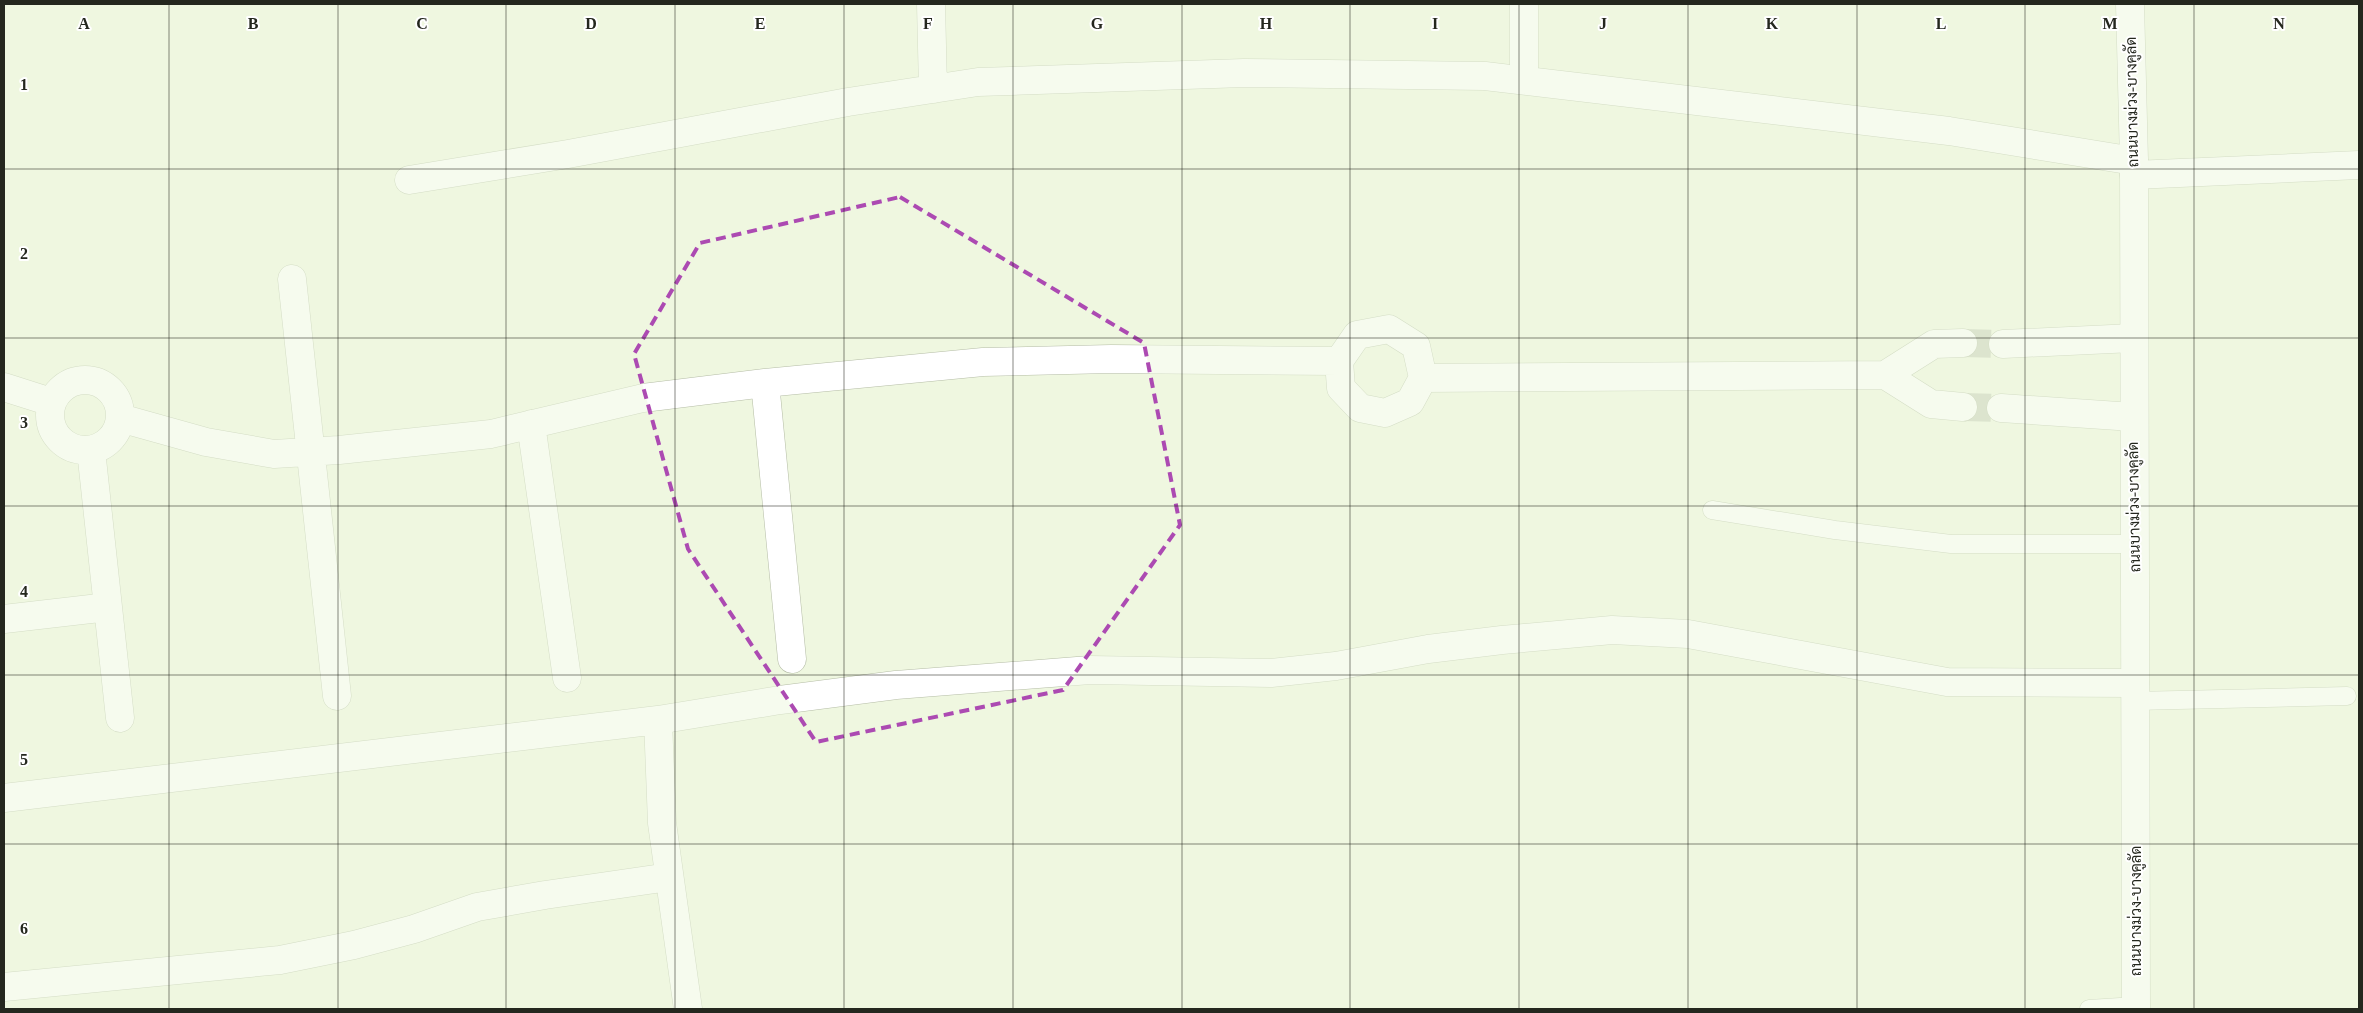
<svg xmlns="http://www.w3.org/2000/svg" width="2363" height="1013" viewBox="0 0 2363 1013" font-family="'Times New Roman',Sarabun,serif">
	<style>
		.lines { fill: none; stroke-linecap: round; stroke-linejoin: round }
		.street-tunnel { stroke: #c6cdb9; stroke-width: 28; stroke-dasharray: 28 14; stroke-linecap: butt }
		.lane-casing { stroke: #b5bda6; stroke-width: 19 }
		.street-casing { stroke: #b5bda6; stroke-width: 29 }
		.secondary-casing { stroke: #b5bda6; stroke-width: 29 }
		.lane { stroke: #fff; stroke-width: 18 }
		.street { stroke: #fff; stroke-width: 28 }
		.secondary { stroke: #fff; stroke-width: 28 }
		.marked { fill: none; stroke: #ac4ab2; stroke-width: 4; stroke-dasharray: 10 6; stroke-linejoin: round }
		.grid { fill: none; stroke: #24271e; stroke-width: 1; stroke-opacity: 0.55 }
		.labels { text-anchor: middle; stroke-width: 4; stroke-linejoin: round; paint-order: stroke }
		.street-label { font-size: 15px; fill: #24271e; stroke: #fff }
		.grid-label { font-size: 16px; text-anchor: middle; font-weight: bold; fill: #24271e; stroke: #fff; stroke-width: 4; stroke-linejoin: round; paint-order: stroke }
	</style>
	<rect width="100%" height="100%" fill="#eff7e0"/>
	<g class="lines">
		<path class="street-tunnel" d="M1963,343L2003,344
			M1963,407L2001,408"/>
		<defs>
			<path id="lane" d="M1712,510L1835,530L1951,544H2135
				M2134,701L2347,696
				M2089,1009L2136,1006"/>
			<path id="street" d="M931,4L933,89
				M1524,80V4
				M2134,175L2359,165
				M409,180L568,154L848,102L978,82L1244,73L1485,76L1949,131L2134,161
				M292,279L337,696
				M1389,329L1416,346L1423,378L1410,402L1385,413L1360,408L1341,388L1339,361L1357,335Z
				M2003,344L2133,338
				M1885,375L1931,404L1963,407
				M1423,378L1885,375L1934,344L1963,343
				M50 415a35 35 0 1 1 70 0a35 35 0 1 1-70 0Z
				M765,383L792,659
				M4,387L51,402
				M2001,408L2133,417
				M120,418L206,442L274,454L339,450L491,434L643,398L765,383L983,362L1111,359L1339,361
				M531,424L567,678
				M91,450L120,718
				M4,619L108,607
				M4,798L658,720
				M4,987L280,960L354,945L414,929L477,907L545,895L669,877
				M688,1009L662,823L658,720L780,700L896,685L1090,670L1271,673L1336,666L1428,649L1502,640L1612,630L1688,634L1947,682L2135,683"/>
			<path id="secondary" d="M2130,4L2134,161L2136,1009"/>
		</defs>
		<use href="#lane" class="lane-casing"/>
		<use href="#street" class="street-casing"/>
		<use href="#secondary" class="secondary-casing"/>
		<use href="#lane" class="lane"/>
		<use href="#street" class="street"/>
		<use href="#secondary" class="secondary"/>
	</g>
	<path d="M0 0H2363V1013H0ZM900,197L1144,343L1180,525L1063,690L816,742L688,549L634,354L700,243Z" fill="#eff7e0" fill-opacity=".55" fill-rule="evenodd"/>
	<path class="marked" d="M900,197L1144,343L1180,525L1063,690L816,742L688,549L634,354L700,243Z"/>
	<path class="grid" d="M169,4V1009M338,4V1009M506,4V1009M675,4V1009M844,4V1009M1013,4V1009M1182,4V1009M1350,4V1009M1519,4V1009M1688,4V1009M1857,4V1009M2025,4V1009M2194,4V1009M4,169H2359M4,338H2359M4,506H2359M4,675H2359M4,844H2359"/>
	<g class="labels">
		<g class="street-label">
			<text transform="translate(2132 102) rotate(-91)" y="5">ถนนบางม่วง-บางคูลัด</text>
			<text transform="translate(2134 507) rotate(-91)" y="5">ถนนบางม่วง-บางคูลัด</text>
			<text transform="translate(2136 911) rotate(-90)" y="5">ถนนบางม่วง-บางคูลัด</text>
		</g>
	</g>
	<g class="grid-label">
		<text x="84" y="29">A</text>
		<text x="253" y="29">B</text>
		<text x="422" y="29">C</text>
		<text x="591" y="29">D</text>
		<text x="760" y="29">E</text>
		<text x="928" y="29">F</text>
		<text x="1097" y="29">G</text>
		<text x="1266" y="29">H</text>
		<text x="1435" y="29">I</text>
		<text x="1603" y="29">J</text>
		<text x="1772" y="29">K</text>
		<text x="1941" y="29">L</text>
		<text x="2110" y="29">M</text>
		<text x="2279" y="29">N</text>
		<text x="24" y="90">1</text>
		<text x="24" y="259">2</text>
		<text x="24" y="428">3</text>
		<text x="24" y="597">4</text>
		<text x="24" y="765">5</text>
		<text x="24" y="934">6</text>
	</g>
	<rect width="2363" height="1013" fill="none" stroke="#24271e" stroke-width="10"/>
</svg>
